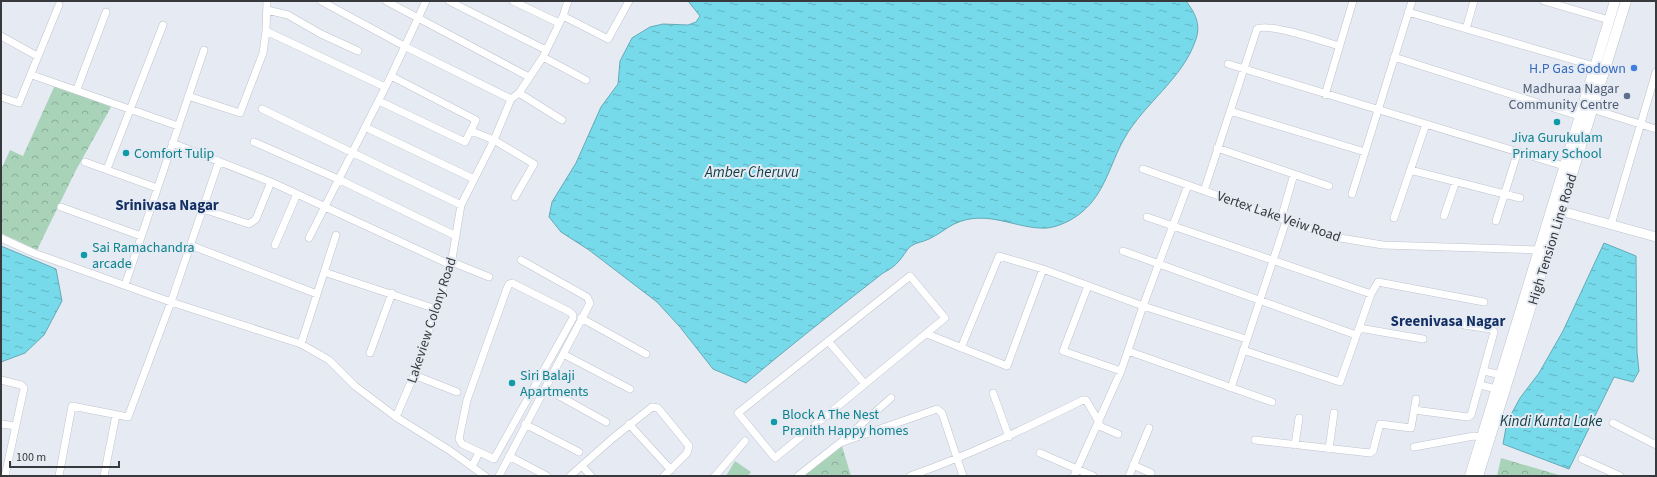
<svg xmlns="http://www.w3.org/2000/svg" width="1657" height="477" viewBox="0 0 1657 477" font-family="'Source Sans 3',sans-serif">
	<style>
		.grass { fill: #a8d3b9 }
		.park { fill: url(#park-crowns) }
		.water { fill: url(#water-ripples); stroke: #64aab6 }
		.lines { fill: none; stroke-linecap: round; stroke-linejoin: round }
		.minor-casing { stroke: #bec3cc; stroke-width: 8 }
		.tertiary-casing { stroke: #bec3cc; stroke-width: 10 }
		.secondary-casing { stroke: #bec3cc; stroke-width: 11 }
		.minor { stroke: #fff; stroke-width: 7 }
		.tertiary { stroke: #fff; stroke-width: 9 }
		.secondary { stroke: #fff; stroke-width: 10 }
		.shop-dot { fill: #3f7fe0; stroke: #e6eaf3; stroke-width: 1.5 }
		.service-dot { fill: #5c6f8a; stroke: #e6eaf3; stroke-width: 1.5 }
		.culture-dot { fill: #0f9aa8; stroke: #e6eaf3; stroke-width: 1.5 }
		.labels { text-anchor: middle; stroke-width: 4; stroke-linejoin: round; paint-order: stroke }
		.shop-label { font-size: 14px; fill: #366cbe; stroke: #e6eaf3; text-anchor: end }
		.service-label { font-size: 14px; fill: #4e5e75; stroke: #e6eaf3; text-anchor: end }
		.culture-label { font-size: 14px; fill: #0d838f; stroke: #e6eaf3; text-anchor: start }
		.street-label { font-size: 14px; fill: #37393c; stroke: #e6eaf3 }
		.water-label { font-size: 15px; font-style: italic; fill: #0d3d43; stroke: #e6eaf3 }
		.neighbourhood-label { font-size: 15px; font-weight: bold; fill: #143166; stroke: #e6eaf3 }
	</style>
	<defs>
		<pattern id="park-crowns" width="20" height="18" patternUnits="userSpaceOnUse"><rect width="20" height="18" fill="#a8d3b9"/><path d="M2 6a3 3 0 1 1 6 0M12 15a3 3 0 1 1 6 0" fill="none" stroke="#8aac98"/></pattern>
		<pattern id="water-ripples" width="26" height="14" patternUnits="userSpaceOnUse"><rect width="26" height="14" fill="#77daea"/><path d="M2 4q2-2 4 0t4 0M15 11q2-2 4 0t4 0" fill="none" stroke="#62b2bf"/></pattern>
	</defs>
	<rect width="100%" height="100%" fill="#e6eaf3"/>
	<path class="grass" d="M735,461L751,472L748,476H726Z"/>
	<path class="park" d="M55,85L111,107L75,172L37,250L1,233V170L10,150L23,156Z
		M842,446L851,476H803Z
		M1501,458L1562,476H1497Z"/>
	<path class="water" d="M688,1H1186C1195,13 1201,24 1196,39C1183,79 1144,103 1124,139C1110,164 1105,193 1082,212C1074,219 1059,227 1047,228C1017,230 987,208 954,224C946,228 938,235 929,239C923,242 917,242 911,246C906,250 903,257 899,261C895,266 889,270 883,273C837,309 791,345 746,383L713,369L680,327L657,302L589,250L561,232L549,217L552,202L576,163L601,107L618,84L620,61L632,38L650,27L663,24L688,25L696,22L700,16Z
		M1604,243L1636,256L1637,352L1639,371L1633,382L1614,377L1569,469L1503,444L1507,422L1520,398L1539,373L1563,331Z
		M1,246L56,269L62,301L44,335L25,353L1,362Z"/>
	<g class="lines">
		<defs>
			<path id="minor" d="M321,1L406,47L511,99
				M386,1L529,77
				M449,1L546,50
				M513,1L559,23
				M1544,1L1609,20
				M267,10L288,15L321,34L358,51
				M1408,12L1594,66
				M563,16L608,39L629,1
				M1466,29L1474,1
				M266,31L267,1
				M1,36L37,56
				M543,57L586,80
				M1394,57L1579,116
				M1228,64L1564,166
				M32,75L178,126
				M77,89L106,12
				M519,93L562,120
				M1325,95L1353,1
				M188,96L240,113L263,53L266,31L385,87
				M1,97L19,103L59,5
				M379,101L465,142L476,120L391,76
				M262,109L461,205
				M1592,109L1656,129
				M1230,111L1365,152
				M365,127L474,179
				M471,131L494,140L534,164L515,197
				M254,142L338,179L456,236
				M172,143L271,182L451,265
				M1217,148L1329,186
				M85,162L157,188
				M107,169L163,25
				M1143,169L1334,237L1383,245L1538,250
				M1410,170L1520,198
				M1204,191L1257,29C1267,22 1326,42 1339,46
				M1352,194L1412,1
				M61,207L141,236
				M203,209L249,224L256,219L271,182
				M1444,216L1456,181
				M1147,217L1371,294
				M1394,218L1426,124
				M1281,219L1294,174
				M1496,221L1518,151
				M1611,225L1656,72
				M1,238L34,253L171,302L301,344L329,360L355,386L396,417L449,450L485,476
				M309,238L391,76L426,1
				M190,245L317,294
				M275,245L297,194
				M1123,251L1356,335
				M452,262L489,277
				M324,272L436,309
				M910,276L945,318L775,458L738,413Z
				M512,283L570,312L573,315V318L494,459L462,444L459,439L467,400L506,291L509,284Z
				M125,285L204,50
				M1088,286L1063,351L1121,371
				M581,318L646,354
				M1359,328L1423,339
				M927,334L1007,366L1043,269
				M828,341L865,384
				M301,344L336,235
				M961,348L999,256L1043,269L1143,306L1246,339
				M1243,350L1340,382L1371,294L1378,282L1484,302
				M1128,351L1272,402
				M370,353L392,293
				M563,354L630,389
				M1484,371L1501,375
				M414,375L457,392
				M1,380L21,385L24,388L5,476
				M1480,385L1496,389
				M545,388L606,422
				M1231,388L1286,221
				M993,393L1009,437
				M1414,410L1468,417L1471,415L1494,332L1491,329L1464,325
				M396,417L414,375L451,265L461,205L494,140L511,99L519,93L543,57L563,16L568,1
				M1613,423L1656,445
				M1,424L16,426
				M525,424L579,452
				M629,424L671,470
				M1097,425L1118,434
				M1255,440L1370,453L1373,451L1380,424L1411,428L1416,399
				M840,443L937,409L942,413L963,476
				M1295,445L1299,418
				M1414,447L1474,436L1485,438
				M1329,449L1334,413
				M1040,453L1093,476
				M509,456L547,476
				M1582,459L1620,476
				M1133,465L1151,473
				M472,466L479,453
				M582,466L591,476
				M59,476L72,406L128,417L171,302L219,161
				M104,476L116,415
				M499,476L590,303L587,297L521,260
				M570,476L613,438L652,407L658,408L689,446L687,453L664,476
				M715,476L745,441
				M798,476L840,443L891,398
				M910,476C970,455 1026,428 1083,400H1086L1099,422
				M1074,476L1121,371L1143,306L1188,185
				M1129,476L1149,428"/>
			<path id="tertiary" d="M1561,211L1656,237"/>
			<path id="secondary" d="M1470,476L1615,1
				M1478,476L1626,1"/>
		</defs>
		<use href="#minor" class="minor-casing"/>
		<use href="#tertiary" class="tertiary-casing"/>
		<use href="#secondary" class="secondary-casing"/>
		<use href="#minor" class="minor"/>
		<use href="#tertiary" class="tertiary"/>
		<use href="#secondary" class="secondary"/>
	</g>
	<circle class="shop-dot" cx="1634" cy="68" r="4"/>
	<circle class="service-dot" cx="1627" cy="96" r="4"/>
	<g class="culture-dot">
		<circle cx="1557" cy="122" r="4"/>
		<circle cx="126" cy="153" r="4"/>
		<circle cx="84" cy="255" r="4"/>
		<circle cx="512" cy="383" r="4"/>
		<circle cx="774" cy="422" r="4"/>
	</g>
	<g class="labels">
		<g class="shop-label">
			<text x="1626" y="73">H.P Gas Godown</text>
		</g>
		<g class="service-label">
			<text x="1619" y="93">Madhuraa Nagar<tspan x="1619" dy="16">Community Centre</tspan></text>
		</g>
		<g class="culture-label">
			<text x="1557" y="142" text-anchor="middle">Jiva Gurukulam<tspan x="1557" dy="16">Primary School</tspan></text>
			<text x="134" y="158">Comfort Tulip</text>
			<text x="92" y="252">Sai Ramachandra<tspan x="92" dy="16">arcade</tspan></text>
			<text x="520" y="380">Siri Balaji<tspan x="520" dy="16">Apartments</tspan></text>
			<text x="782" y="419">Block A The Nest<tspan x="782" dy="16">Pranith Happy homes</tspan></text>
		</g>
		<g class="street-label">
			<text transform="translate(1279 216) rotate(19)" y="5">Vertex Lake Veiw Road</text>
			<text transform="translate(1552 239) rotate(-73)" y="5">High Tension Line Road</text>
			<text transform="translate(431 320) rotate(-72)" y="5">Lakeview Colony Road</text>
		</g>
		<g class="water-label">
			<text x="752" y="177">Amber Cheruvu</text>
			<text x="1551" y="426">Kindi Kunta Lake</text>
		</g>
		<g class="neighbourhood-label">
			<text x="167" y="210">Srinivasa Nagar</text>
			<text x="1448" y="326">Sreenivasa Nagar</text>
		</g>
	</g>
	<rect width="1657" height="477" fill="none" stroke="#37393c" stroke-width="4"/>
	<path d="M10 461v6h109v-6" fill="none" stroke="#37393c" stroke-width="2"/>
	<text x="16" y="461" font-size="12" fill="#37393c" stroke="#e6eaf3" stroke-width="3" paint-order="stroke">100 m</text>
</svg>
